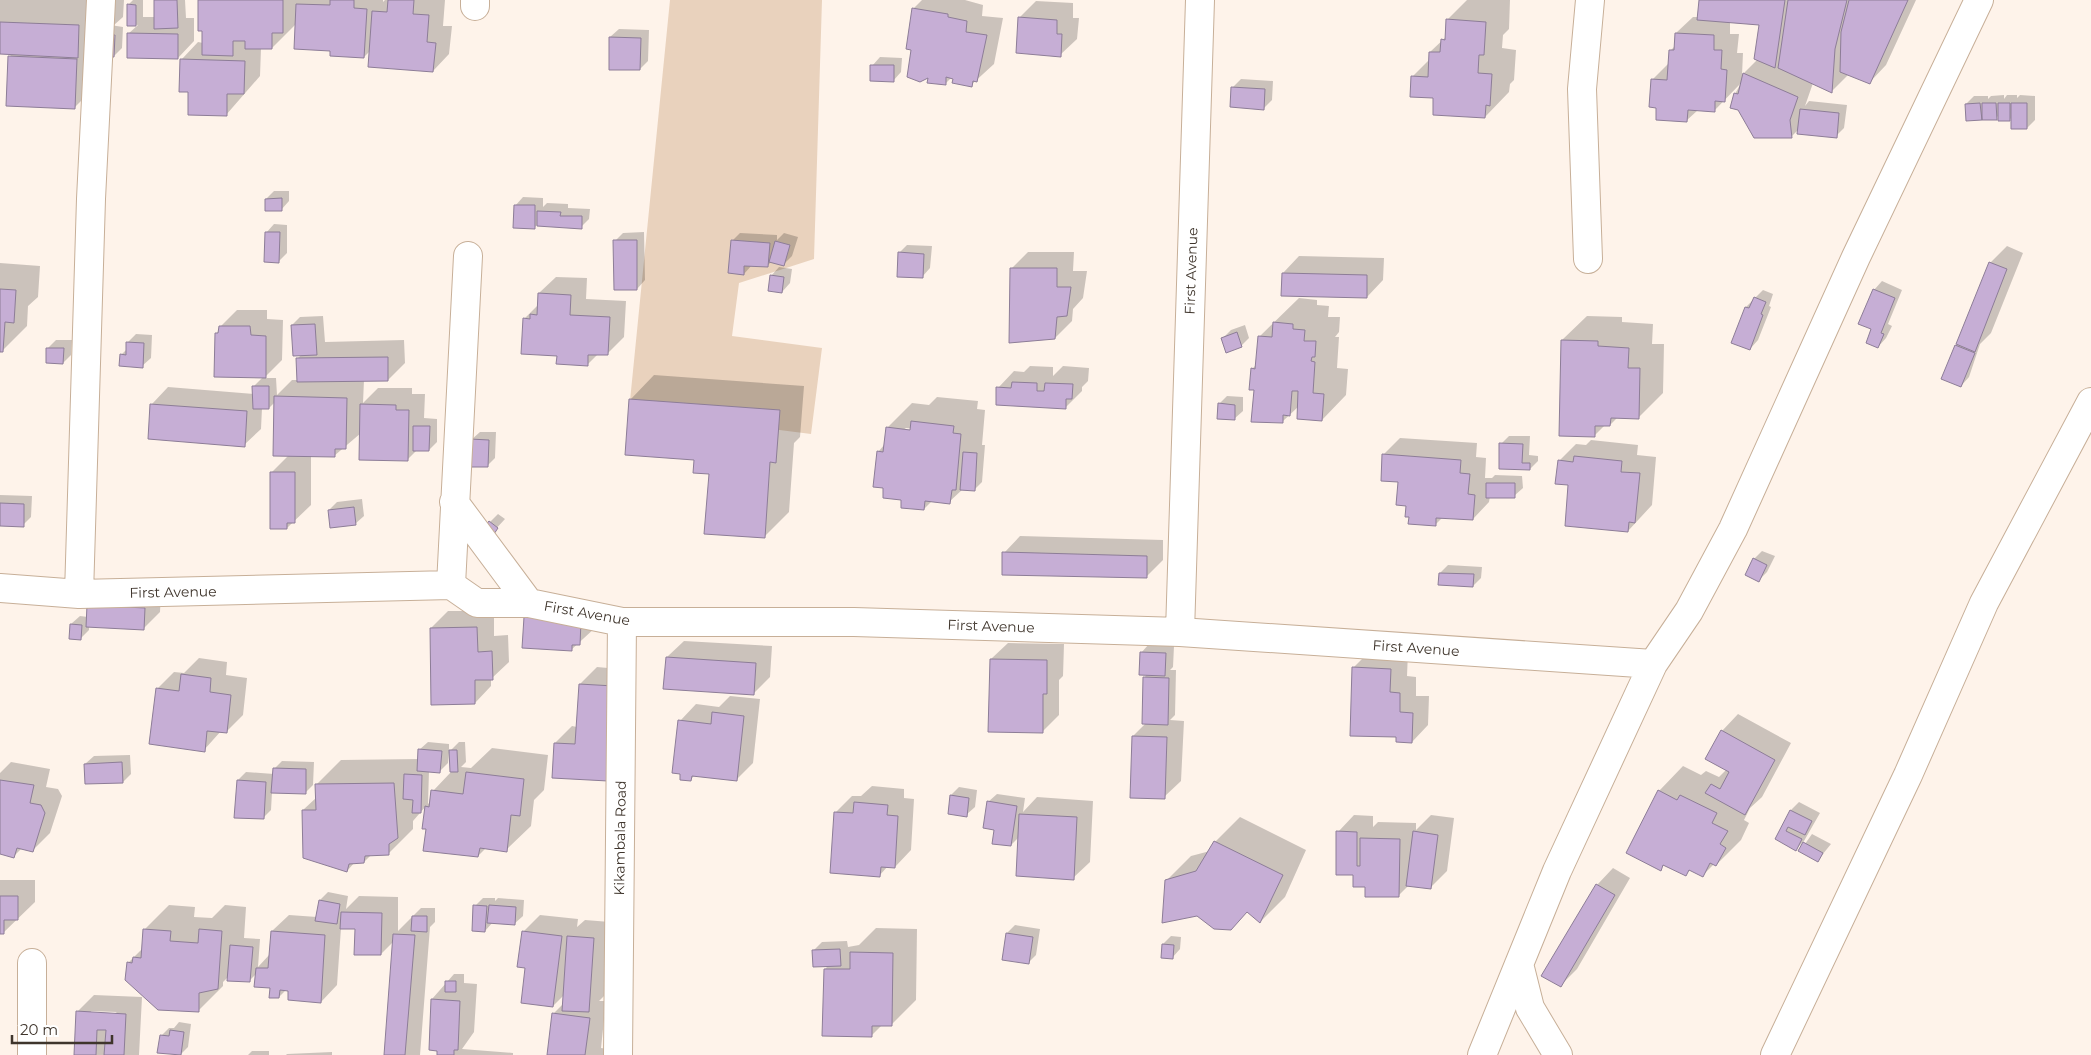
<svg xmlns="http://www.w3.org/2000/svg" width="2091" height="1055" viewBox="0 0 2091 1055" font-family="Montserrat,sans-serif">
	<style>
		.green { fill: #e9d2bd }
		.shadow { fill: #0003; fill-rule: evenodd }
		.building { fill: #c6aed5; stroke: #8d7d97 }
		.lines { fill: none; stroke-linecap: round; stroke-linejoin: round }
		.minor-casing { stroke: #c7af98; stroke-width: 30 }
		.minor { stroke: #fff; stroke-width: 28 }
		.labels { text-anchor: middle; stroke-width: 4.5; stroke-linejoin: round; paint-order: stroke }
		.street-label { font-size: 14px; fill: #3f352c; stroke: #fff }
	</style>
	<rect width="100%" height="100%" fill="#fef3ea"/>
	<path class="green" d="M670,0H822L814,259L739,283L732,336L822,348L811,434L629,411Z"/>
	<path class="shadow" d="M0,0H124L123,17L114,25L104,24L123,27L122,48L114,56H104L91,91L74,108L9,57L12,54L0,53Z
		M133,0H143V17H155V0H185L186,18H194V41L178,58L128,34L138,25L128,24V5Z
		M199,0H383V2L385,0H445L443,26H452L449,54L433,71L370,51L364,57L332,50L297,23L272,48H261L260,76L226,115L189,91L182,59L198,42L203,43Z
		M922,0H965L983,5L982,16L1003,18L994,64L971,85L952,77L945,84L930,76L912,50L914,8Z
		M1467,0H1510L1509,29L1503,35L1502,48L1516,50L1514,80L1510,84L1509,92L1485,117L1435,97L1413,76L1430,59V52L1447,36V20Z
		M1700,0H1916L1886,65L1870,82L1849,74L1832,91L1813,83L1805,106L1809,101L1847,105L1844,128L1836,136L1799,129L1791,137L1735,94L1741,83L1714,111L1698,110L1686,121L1658,106L1652,80L1669,63L1670,51L1675,46L1676,33L1693,17H1698ZM1730,22L1760,24L1758,59L1742,75L1743,53H1737L1739,34H1730Z
		M1036,1L1073,3V18H1079L1077,39L1060,55L1019,18Z
		M619,29L649,30L648,61L640,69L610,37Z
		M880,57L902,58L901,72L893,81L872,66Z
		M1241,79L1273,81L1272,100L1264,108L1232,88Z
		M2004,95V99L2007,95H2017V98L2020,95L2035,96V120L2027,128L2012,117L2009,120L1999,115L1996,118L1967,120L1966,104L1974,96H1988V99L1991,96Z
		M274,191H289V201L281,210L266,199Z
		M523,197L543,198V207L547,203L568,204V208L590,209L589,219L581,227L537,225L535,227L515,206Z
		M274,224L287,225V253L279,261L266,233Z
		M644,232L645,280L637,289L615,241L623,233Z
		M740,233L777,235V240L784,233L798,237L792,256L784,264L772,261L767,266L752,265L744,274L732,241Z
		M907,245L932,246L930,268L922,277L899,253Z
		M2007,246L2023,253L1991,333L1980,344L1969,377L1961,386L1956,346L1990,263Z
		M1028,252H1074L1073,271H1087L1083,298L1073,309L1072,321L1055,338L1011,269Z
		M1299,256L1384,258L1383,280L1367,297L1283,273Z
		M0,263L40,266L38,297L28,306L27,326L2,351H0Z
		M779,267L792,269L790,283L782,292L771,276Z
		M556,277L587,278L586,299L626,301L624,337L607,354H598L587,365L558,355L524,319L538,305L539,293Z
		M1882,281L1902,290L1888,324L1892,326L1886,338L1878,347L1873,329L1874,290Z
		M1763,290L1773,294L1769,306L1771,307L1758,340L1750,349L1746,307Z
		M1299,298L1317,300V305L1329,306L1328,317H1340L1339,332L1335,337H1339L1337,368L1348,369L1346,395L1322,420L1299,406L1282,422L1255,388L1252,369L1257,364L1259,337Z
		M237,310H267V319L283,320L282,360L264,378H276L277,395L292,380H298L297,359L302,354L292,325L300,317L323,316L325,342L404,340L405,363L388,380H364L363,403L378,388H412V394H425L424,418L437,419V442L429,450H417L407,460L361,433L334,456L311,455V505L287,528L271,473L289,455L275,402L269,408H262L261,429L244,445L152,404L168,387L254,394L253,387L263,377L217,334L220,327Z
		M1587,316L1622,317V322L1653,324L1652,344H1664L1663,393L1638,418L1618,417L1610,425H1605L1594,436L1562,340Z
		M1245,325L1249,338L1241,346L1223,338L1231,330Z
		M136,334L152,335L151,358L142,366L121,355L127,349V343Z
		M56,340H72L71,355L63,363L48,348Z
		M1030,366L1053,367V376L1063,366L1089,368L1088,381L1082,387V391L1065,408L998,388L1014,371L1024,372Z
		M654,375L804,386L800,437L794,443L789,512L764,537L710,473L630,400Z
		M1227,396L1243,397V411L1234,419L1219,404Z
		M937,397L978,401L977,409L985,410L982,445H985L982,482L974,490L963,489L949,502L932,501L924,509L885,487L878,452L885,444L887,428L912,403L929,405ZM906,428L917,429L916,432L903,430Z
		M480,432H496L495,458L487,466L471,440Z
		M1509,436H1530L1529,455L1538,456V461L1530,469L1500,468L1501,444Z
		M1400,438L1477,443L1476,457L1486,458L1485,478H1492L1495,475L1522,476L1523,488L1514,496H1490L1489,502L1473,519L1443,517L1435,525L1410,516L1399,481L1383,455Z
		M1591,440L1638,445L1637,455L1656,457L1652,505L1628,531L1570,484L1559,461L1576,444L1586,445Z
		M0,495L32,496L31,517L23,525H0Z
		M362,499L364,516L355,524L329,510L337,502Z
		M498,514L505,519L493,532L490,522Z
		M1020,536L1163,540V560L1146,577L1004,553Z
		M1762,551L1775,556L1767,572L1758,581L1754,559Z
		M1448,565L1482,567L1481,578L1473,586L1440,573Z
		M161,592L160,612L144,628L89,626V630L80,639L71,624L80,616L88,617Z
		M542,601L596,627L571,650L525,618Z
		M448,611H494V636L508,635L509,662L491,679V686L475,703L431,628Z
		M684,641L772,646L770,677L753,694L667,657Z
		M1008,643L1064,644L1063,676L1059,680V715L1042,732L991,659Z
		M1149,644L1174,646L1173,667L1170,670H1176L1175,715L1170,720L1184,721L1181,781L1164,797L1133,736L1146,723L1145,677L1147,674L1141,653Z
		M1370,651L1408,652L1407,676L1416,677V696H1429L1428,725L1412,742L1398,736L1353,668Z
		M199,658L227,662L226,675L247,678L243,715L226,732L221,731L204,750L157,689L174,672L184,673Z
		M597,667L630,670L624,763L555,743L572,726L577,727L580,684Z
		M730,696L760,699L753,763L736,780L695,775L691,779L680,721L696,704L719,707Z
		M1738,714L1791,743L1762,797L1750,808L1744,820L1749,823L1741,840L1716,865L1714,864L1703,875L1691,869L1686,874L1665,864L1660,869L1659,791L1683,766L1701,775L1706,771L1719,777L1727,769L1722,731Z
		M428,742L449,744V752L459,742H465L466,762L461,767L471,768L492,748L548,755L544,790L534,800L531,826L506,850L486,848L478,856L424,827L426,806L413,821V829L388,854L371,855L364,862H355L347,871L303,810L317,797L316,785L341,760L419,759V750ZM449,753H450L451,772L433,791L431,801L428,804L429,771H440L448,763Z
		M130,755L131,774L123,782L85,764L94,756Z
		M282,761L314,762L313,785L305,793L272,792L271,810L263,818L238,780L246,772L274,774V769Z
		M11,762L50,769L46,787L58,789L62,796L50,833L33,850L22,848L13,857L0,853V773Z
		M872,786L904,789V798L914,799L911,850L895,867L888,866L879,876L836,812L852,796H861Z
		M959,787L977,790L975,807L966,815L951,795Z
		M997,794L1025,798L1023,812L1037,797L1093,801L1090,862L1073,878L1019,837L1011,845L996,829L988,802Z
		M1799,802L1820,813L1804,841L1796,849L1776,839L1791,810Z
		M1354,815L1373,816V827L1378,822L1416,823V830L1431,815L1454,818L1447,871L1430,888L1409,885L1398,896L1366,886L1354,874L1338,832Z
		M1240,817L1306,850L1285,897L1260,922L1248,911L1166,881L1191,856L1210,851L1215,842Z
		M1812,834L1831,844L1818,860L1800,851Z
		M1613,868L1630,878L1577,969L1560,986L1597,885Z
		M0,880H35V902L3,933H0Z
		M328,892L348,896L346,909L359,896L398,897V931L421,908H435V922L430,927L420,1055H385L393,942L381,954L356,928H341L337,985L321,1002L287,989L279,997L256,974L249,981L229,976L223,982V986L198,1011L128,963L143,948L144,930L169,905L195,907L194,917L212,918L225,905L246,907L244,938L260,939L258,967L270,954L272,931L289,915L317,917L320,900Z
		M483,898H495V901L498,898L524,900L523,916L514,924L493,922L485,931L475,906Z
		M540,915L578,919L577,927L585,920L610,922L606,994L599,1001H606L601,1048L616,1050V1055H548L553,1014L564,1003V995L553,1006L527,967L523,932Z
		M1015,925L1040,929L1036,955L1028,963L1007,933Z
		M876,928L917,929L916,1000L891,1025H882L871,1036L825,969L829,965L814,950L822,942L847,941L848,947L859,945Z
		M1171,936L1181,937L1180,949L1172,958L1163,944Z
		M454,974H464V983L477,984L474,1032L462,1049L513,1053V1055H438L432,999Z
		M94,995L142,997L139,1055H75L77,1012ZM91,1011L117,1012L114,1014L91,1013Z
		M179,1022L191,1024L188,1047L180,1055L161,1036L169,1028H174Z
		M252,1051H269V1055H248Z
		M332,1052V1055H286L287,1054Z"/>
	<path class="building" d="M154,0H177L178,28L154,29Z
		M198,0H283V33H272V49H245V41H233V56L202,55V31H198Z
		M330,0H354V8L367,9L364,58L330,56V51L294,49L296,4L330,5Z
		M388,0H414L413,14L429,15L427,42L436,43L433,72L368,67L372,11L387,12Z
		M1699,0H1785L1775,68L1754,59L1759,25L1697,20Z
		M1788,0H1847L1835,49L1832,93L1778,68Z
		M1849,0H1908L1870,84L1840,72L1841,32Z
		M127,4L136,5V26H127Z
		M912,8L948,14V17L967,21L966,32L987,35L977,82L973,81L972,87L952,83L953,79L946,77V85L927,83L928,78L920,82L907,77L911,50L906,49Z
		M1018,17L1057,20V34H1062L1061,57L1016,53Z
		M1446,19L1486,22L1484,55H1479L1478,73L1492,74L1490,106L1486,105L1485,118L1433,115V98L1410,97L1411,76L1428,77L1429,52H1440L1441,39L1445,40Z
		M0,22L79,25L78,58L0,54Z
		M127,33L178,34V59L127,58Z
		M1675,33L1714,35V50H1722L1721,69L1727,70L1725,102L1715,101V112L1688,110L1687,122L1656,120V108L1649,107L1651,79L1667,80L1669,50H1674Z
		M104,35H115L114,57H103Z
		M609,37L641,38L640,70H609Z
		M8,56L77,59L75,109L6,106Z
		M180,59L245,61L244,94H227V116L188,115V92H179Z
		M870,65H894V82L870,81Z
		M1743,73L1798,97L1790,120L1792,138H1754L1738,110L1730,108L1734,93L1738,94Z
		M1231,87L1265,89L1264,110L1230,107Z
		M1980,103L1982,120L1966,121L1965,104Z
		M1982,103H1996L1997,120H1982Z
		M1998,103H2010V121H1998Z
		M2011,103H2027V129H2011Z
		M1800,109L1839,113L1837,138L1797,134Z
		M282,198V211H265V199Z
		M514,205H535V229L513,228Z
		M537,211L561,212L560,216H582V229L537,226Z
		M265,232H280L279,263L264,262Z
		M613,240H637V290H614Z
		M731,240L770,243L768,267L744,266V275L728,273Z
		M775,241L790,245L784,266L769,262Z
		M898,252L924,254L923,278L897,277Z
		M1989,262L2007,269L1975,352L1956,344Z
		M1010,268H1057V287H1071L1067,316L1057,317L1055,339L1009,343Z
		M1282,273L1367,275V298L1281,296Z
		M770,275L784,277L782,293L768,291Z
		M0,289L16,290L14,323L5,322L3,352H0Z
		M1873,289L1895,298L1881,333L1884,334L1878,348L1866,343L1871,329L1858,324Z
		M538,293L571,295L570,315L610,317L608,355H588V366L556,364L557,356L521,354L523,318L530,319V314L537,315Z
		M1754,297L1766,302L1761,314L1763,315L1750,350L1731,343L1745,307L1749,308Z
		M1273,322L1293,324V329L1305,330L1304,341H1316L1315,357H1312L1311,361L1315,362L1313,393L1324,394L1322,421L1297,419L1298,391H1292L1290,416L1283,415V423L1251,422L1254,390H1249L1251,368L1255,369L1258,336L1272,337Z
		M315,324L317,355L293,356L291,325Z
		M219,326H250L251,335L266,336V378L214,377L215,333H218Z
		M1237,332L1242,347L1226,353L1221,338Z
		M1561,340L1598,341V346L1629,348L1628,368H1640L1639,419L1611,418L1610,426H1595V437L1559,436Z
		M126,342L144,343L143,368L119,366L120,354L126,355Z
		M1955,345L1975,353L1961,387L1941,379Z
		M46,348H64L63,364L46,363Z
		M388,357V381L297,382L296,358Z
		M1012,382L1037,383V391H1044L1045,383L1073,384L1072,399H1066V409L996,405V387L1011,388Z
		M252,386H269V409H253Z
		M274,396L347,398L346,449H335V457L273,456Z
		M629,399L780,410L776,463L770,462L765,538L704,534L709,474L693,473L694,460L625,455Z
		M1218,403L1235,405V420L1217,419Z
		M150,404L247,411L245,447L148,439Z
		M360,404L396,405V410H409L408,461L359,460Z
		M911,421L954,426L953,433L961,434L956,490H952L950,504L925,501L924,510L901,508V500L883,498V488L873,487L877,451L883,452L886,427L910,430Z
		M413,426H430L429,451H413Z
		M470,439L489,440L488,467H470Z
		M1499,443L1523,444L1522,463H1530V470L1499,469Z
		M963,452L977,453L975,491L960,490Z
		M1382,454L1461,460L1460,473L1470,474L1468,494L1475,495L1473,520L1436,518V526L1408,524L1409,517H1405L1406,506L1396,505L1398,482L1381,481Z
		M1574,456L1622,461L1621,472L1640,473L1635,523L1629,522L1628,532L1565,526L1568,485L1555,484L1558,460L1573,462Z
		M270,472H295V523H287V529H270Z
		M1486,483H1515V498H1486Z
		M0,503L24,504V527L0,526Z
		M354,507L356,525L330,528L328,510Z
		M489,521L498,528L494,534L484,527Z
		M1002,552L1147,556V578L1002,575Z
		M1753,558L1767,565L1759,582L1745,575Z
		M1439,573L1474,574L1473,587L1438,585Z
		M87,605L145,608L144,630L86,627Z
		M524,617L581,621L580,645H572V651L522,648Z
		M70,624L82,625L81,640L69,639Z
		M477,627L478,652L492,651L493,680H475V704L431,705L430,628Z
		M1140,652L1166,653L1165,676L1139,675Z
		M666,657L756,663L754,695L663,689Z
		M990,659L1047,660V694H1043V733L988,732Z
		M1352,667L1391,669L1390,692L1400,693V712L1413,713L1412,743L1396,742V737L1350,736Z
		M181,674L211,678L210,692L231,695L227,733L207,731L205,752L149,744L156,688L179,691Z
		M1143,677L1169,678L1168,725L1142,724Z
		M579,684L614,686L608,781L552,778L554,743L575,744Z
		M712,712L744,716L737,781L692,776L691,781L680,780V774L672,773L678,720L711,724Z
		M1721,730L1775,760L1745,815L1705,793L1711,784L1720,789L1729,772L1705,759Z
		M1132,736L1167,737L1165,799L1130,798Z
		M418,749L442,751L440,773L417,771Z
		M449,750H457L458,772H450Z
		M122,762L123,783L85,784L84,764Z
		M273,768L306,769V794L271,793Z
		M466,772L524,779L520,816L511,815L507,852L480,848L478,857L423,851L426,829H422L425,806L429,807L431,790L463,794Z
		M404,774L422,775L421,813H412L413,800L403,799Z
		M0,780L34,785L30,803L41,805L45,813L33,852L17,848L14,858L0,854Z
		M237,780L266,782L264,819L234,818Z
		M394,783L398,838L389,844V855L365,856L364,863L349,864L347,872L303,858L302,810H316L315,784Z
		M1658,790L1677,800L1680,795L1717,813L1712,823L1728,831L1720,844L1726,848L1716,866L1710,863L1703,877L1689,870L1686,876L1663,865L1661,871L1626,853Z
		M950,795L969,798L967,817L948,814Z
		M987,801L1017,806L1011,846L992,844L994,830L983,828Z
		M854,802L888,805L887,815L898,816L895,868L881,867L880,877L830,873L834,812L853,813Z
		M1790,810L1812,821L1805,835L1788,827L1786,831L1802,839L1796,851L1775,839Z
		M1019,814L1077,817L1074,880L1016,876Z
		M1336,831L1357,832V866H1360V838L1400,839L1399,897H1365V887H1353V875H1336Z
		M1413,831L1438,835L1431,889L1406,886Z
		M1214,841L1283,875L1260,923L1247,912L1231,930L1214,929L1197,916L1162,923L1165,880L1196,871Z
		M1803,842L1823,853L1818,862L1798,851Z
		M1596,884L1615,895L1561,987L1541,976Z
		M0,896H18V920H4V934H0Z
		M319,900L340,904L337,924L315,921Z
		M473,905L487,906L485,932L472,931Z
		M489,905L516,907L515,925L487,923Z
		M341,912L382,913L381,955H354L355,929H340Z
		M412,916H427V932L411,931Z
		M143,929L171,931L170,941L198,943L199,929L222,931L218,989L199,993V1012L158,1010L125,980L127,962L132,963L133,957L141,958Z
		M271,931L325,935L321,1003L288,1000V991L280,990L279,998H269L270,988L254,987L256,968H268Z
		M522,931L562,936L553,1007L521,1003L525,968L517,967Z
		M1006,933L1033,937L1029,964L1002,960Z
		M393,934L415,935L405,1055H384Z
		M567,936L594,938L589,1012L562,1011Z
		M1162,944L1174,945L1173,959L1161,958Z
		M230,945L253,947L250,982L227,981Z
		M840,949L841,966L813,967L812,950Z
		M850,952L893,953L892,1026H872V1037L822,1036L824,969H850Z
		M445,981H456V992H445Z
		M431,999L460,1001L458,1050H454V1055H437V1051L429,1050Z
		M76,1011L126,1014L124,1055H104L106,1030H97L96,1055H74Z
		M552,1013L590,1018L585,1055H547Z
		M170,1030L184,1032L181,1055L157,1053L160,1035L169,1036Z"/>
	<g class="lines">
		<defs>
			<path id="minor" d="M475,6V0
				M1588,259L1582,89L1590,0
				M454,502L529,603
				M451,585L468,256
				M0,588L79,594L451,585L477,603H529L622,622H854L1180,632L1653,664
				M79,594L91,199L101,0
				M1180,632L1200,0
				M1519,964L1530,1008L1558,1055
				M32,1055V963
				M618,1055L622,622
				M1482,1055L1557,871L1653,664L1689,611L1733,529L1856,257L1979,0
				M1775,1055L1908,775L1984,603L2091,402"/>
		</defs>
		<use href="#minor" class="minor-casing"/>
		<use href="#minor" class="minor"/>
	</g>
	<g class="labels">
		<g class="street-label">
			<text transform="translate(1191 271) rotate(-88)" y="5">First Avenue</text>
			<text transform="translate(173 592) rotate(-1)" y="5">First Avenue</text>
			<text transform="translate(587 613) rotate(10)" y="5">First Avenue</text>
			<text transform="translate(991 626) rotate(2)" y="5">First Avenue</text>
			<text transform="translate(1416 648) rotate(4)" y="5">First Avenue</text>
			<text transform="translate(620 838) rotate(-89)" y="5">Kikambala Road</text>
		</g>
	</g>
	<path d="M12 1035v8h100v-8" fill="none" stroke="#3f352c" stroke-width="2.5"/>
	<text x="20" y="1035" font-size="15" fill="#3f352c" stroke="#ffffff" stroke-width="4" paint-order="stroke">20 m</text>
</svg>
